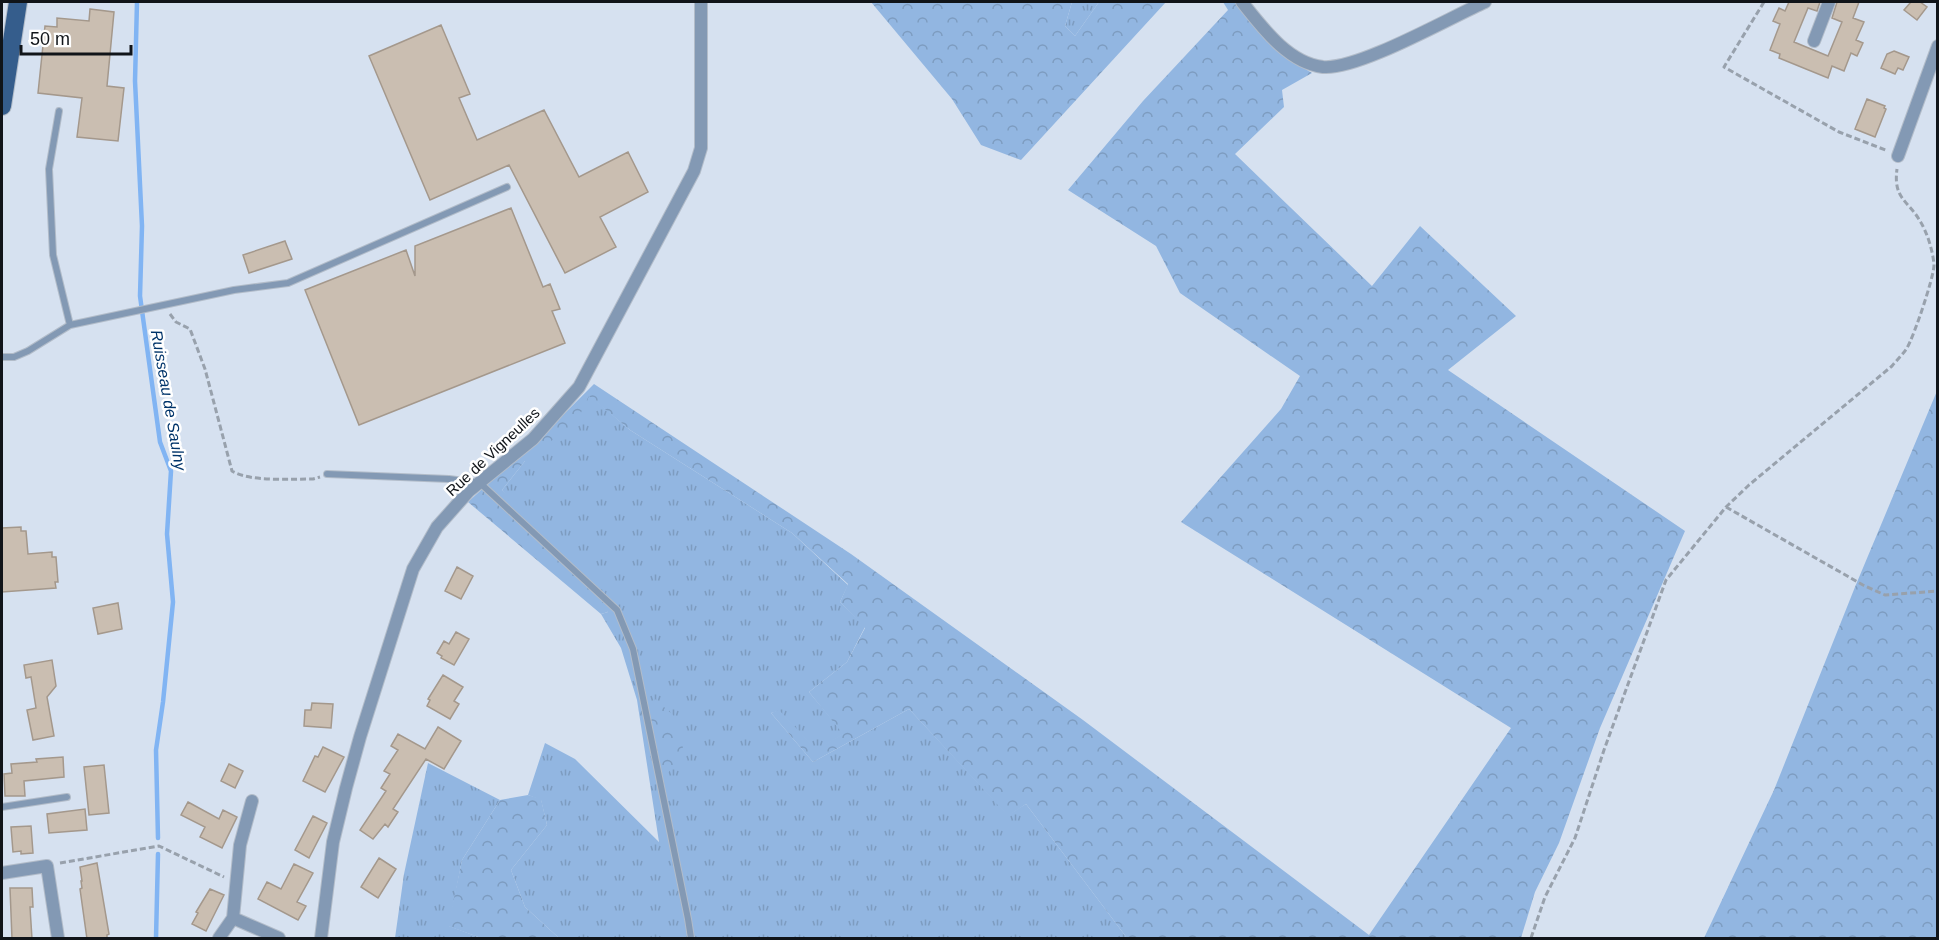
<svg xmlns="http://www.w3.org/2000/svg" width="1939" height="940" viewBox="0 0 1939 940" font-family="Arial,sans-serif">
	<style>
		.grass { fill: url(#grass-tufts) }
		.forest { fill: url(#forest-crowns) }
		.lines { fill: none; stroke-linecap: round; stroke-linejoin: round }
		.stream { stroke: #81b4f3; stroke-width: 4.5 }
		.building { fill: #cabeb1; stroke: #a4988c; stroke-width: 1.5 }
		.lane-casing { stroke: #b2bcc9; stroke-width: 8 }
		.street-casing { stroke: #b2bcc9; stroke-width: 14 }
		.primary-casing { stroke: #b2bcc9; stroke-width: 20 }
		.path { stroke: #98a1ac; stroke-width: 3; stroke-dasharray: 6 3; stroke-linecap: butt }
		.lane { stroke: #8399b4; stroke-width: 6 }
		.street { stroke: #8399b4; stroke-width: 12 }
		.primary { stroke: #355d8c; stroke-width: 18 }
		.labels { text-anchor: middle; stroke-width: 5; stroke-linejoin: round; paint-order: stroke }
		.street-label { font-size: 15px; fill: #101419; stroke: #fff }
		.water-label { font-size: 16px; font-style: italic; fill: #00346a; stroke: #fff }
	</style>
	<defs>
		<pattern id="grass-tufts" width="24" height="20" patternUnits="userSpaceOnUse" patternTransform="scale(1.5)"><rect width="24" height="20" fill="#92b6e1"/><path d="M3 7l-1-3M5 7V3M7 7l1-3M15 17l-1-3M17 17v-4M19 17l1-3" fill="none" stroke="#7d9cc0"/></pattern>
		<pattern id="forest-crowns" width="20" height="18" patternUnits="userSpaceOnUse" patternTransform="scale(1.5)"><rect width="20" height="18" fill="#92b6e1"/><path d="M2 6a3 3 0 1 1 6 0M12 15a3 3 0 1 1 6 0" fill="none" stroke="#7d9cc0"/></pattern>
	</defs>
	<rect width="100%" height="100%" fill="#d6e1f0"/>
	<path class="grass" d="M1072,2H1099L1075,36L1065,26Z
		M589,395L630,430L792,533L848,585L840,602L865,627L847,662L809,692L844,734L816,750L779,711L771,713L813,762L909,709L1008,815L1026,804L1127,938H559L525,907L511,870L547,825L541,800L528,795L545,743L575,759L659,842L637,700L621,648L601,614L608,612L502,490L525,461V450Z
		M428,763L500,800L462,860L449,926L481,938H395L404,874Z"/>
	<path class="forest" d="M871,2H1072L1065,26L1075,36L1099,2H1166L1021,160L981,145L952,99Z
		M1223,2H1235C1257,31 1280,55 1312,73L1282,90L1284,107L1235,154L1372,286L1420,226L1516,316L1448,370L1685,531L1600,728L1559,843L1535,892L1521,938H1127L1026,804L1008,816L909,709L813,762L771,713L779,710L816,749L843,734L809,692L847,662L865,628L840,602L848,584L792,533L630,430L589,396L576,423L547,444L539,439L594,384L851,554L1083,720L1369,935L1511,728L1181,522L1281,409L1300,376L1180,293L1156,246L1068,190L1143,101L1228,10Z
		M1937,391V938H1704L1774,790L1855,587Z
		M525,450V461L502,490L588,564L608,612L601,614L468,502Z
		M655,699L673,715L684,751L668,773L657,769L648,724Z
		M528,795L541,799L547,825L511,870L525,907L559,938H481L448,926L462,860L500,800Z"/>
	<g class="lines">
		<path class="stream" d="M137,2L135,81L142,226L140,296L160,442L171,471L167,534L173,602L163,702L156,750L158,838
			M156,938L158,854"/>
	</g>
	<path class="building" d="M1789,2H1820L1817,11L1808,8L1794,42L1828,56L1842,22L1832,18L1837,2H1859L1853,18L1864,22L1856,40L1863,43L1857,56L1851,53L1844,71L1832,66L1828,78L1779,58L1780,54L1770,50L1780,24L1773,21L1779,8L1785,11Z
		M1911,2H1920L1927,7L1917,20L1904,10Z
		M90,9L114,12L107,86L124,88L118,141L77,137L82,98L38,93L45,26L57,27V18L89,21Z
		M441,25L470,94L459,98L477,140L544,110L579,177L628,152L648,192L600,217L616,247L565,273L509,165L430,200L369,56Z
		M1894,51L1909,57L1903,70L1898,68L1895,74L1881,68L1887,54Z
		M1867,99L1885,106L1884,108L1886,109L1875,137L1855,129Z
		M511,208L543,287L550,284L560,309L552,311L565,343L359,425L305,290L406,250L415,276V246Z
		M285,241L292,259L249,273L243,255Z
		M21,527V531H26L28,554L52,552V557H56L58,582H55L56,588L2,592V528Z
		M457,567L473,576L461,599L445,591Z
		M118,603L122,629L98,634L93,608Z
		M456,632L469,639L454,665L441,658L442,656L437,653L444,641L449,644Z
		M52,660L56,686L47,697L54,736L33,740L27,710L36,708L31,677L26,678L24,665Z
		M443,675L463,687L454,701L459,704L450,719L427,706L430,700L428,699Z
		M312,703L333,704L331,728L304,726L305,710H311Z
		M438,727L461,741L444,769L426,759L393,809L398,812L388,827L385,824L373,839L360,830L386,791L381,788L390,774L384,771L398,750L391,746L398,734L425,749Z
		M323,747L344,757L325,792L303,781L315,756L318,757Z
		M63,757L64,777L24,781L25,796H5L4,774L12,773L11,764L37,762L36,759Z
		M229,764L243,771L235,788L221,781Z
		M104,765L109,813L89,815L84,767Z
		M188,802L219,819L223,810L237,817L222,848L200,837L205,827L181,815Z
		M85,809L87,830L49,833L47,814Z
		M313,816L327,823L309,858L295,850Z
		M31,826L33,853L21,854V851L13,852L11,827Z
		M379,858L396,869L378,898L361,887Z
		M97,863L109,934L107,935V939H87L80,889L82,888L81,881H82L80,867Z
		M294,864L313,873L297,902L306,906L298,920L258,899L267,882L281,889Z
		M10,888H32L33,907H30L32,939H12Z
		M210,889L224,895L206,931L192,924L198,913L196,912Z"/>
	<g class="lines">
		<defs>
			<path id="lane" d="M59,111L49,169L53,255L70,325
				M2,357H14L28,351L70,325L234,290L288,283L507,187
				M327,474L449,479L480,483L617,610L633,649L688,919L691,938
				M2,807L67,797"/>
			<path id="street" d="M1242,2C1262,27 1288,63 1323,67C1358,70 1449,18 1485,2
				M1814,41L1829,2
				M1898,156L1938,46
				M2,873L47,866L58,938
				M233,918L279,938
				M219,938L233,918L240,845L252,801
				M321,938L333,842L346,788L360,737L413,569L437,527L469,491L533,439L579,387L694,171L701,148V2"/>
			<path id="primary" d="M2,106L18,2"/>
		</defs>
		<use href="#lane" class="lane-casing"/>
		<use href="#street" class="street-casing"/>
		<use href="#primary" class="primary-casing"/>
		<path class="path" d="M1764,2L1724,67L1839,132L1888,151
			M170,314L176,322L190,329L205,369L232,471C249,482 292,479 313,479L320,477
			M1726,507L1863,585L1885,595L1938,591
			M60,863L159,846L224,877
			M1531,938L1545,897L1575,838L1604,750L1666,580L1726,507L1749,485L1892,366C1897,360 1903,354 1907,348C1914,336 1934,277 1934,265C1933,251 1927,232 1920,221C1908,200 1893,199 1897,169"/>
		<use href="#lane" class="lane"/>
		<use href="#street" class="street"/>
		<use href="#primary" class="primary"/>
	</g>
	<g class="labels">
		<g class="street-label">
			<text transform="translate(493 452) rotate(-43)" y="5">Rue de Vigneulles</text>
		</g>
		<g class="water-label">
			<text transform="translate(169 400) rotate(80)" y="6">Ruisseau de Saulny</text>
		</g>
	</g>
	<rect width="1939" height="940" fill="none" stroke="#101419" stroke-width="6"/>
	<path d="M21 45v9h110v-9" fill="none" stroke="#101419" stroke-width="3"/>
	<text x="30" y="45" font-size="18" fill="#101419" stroke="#ffffff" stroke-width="4.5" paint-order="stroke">50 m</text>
</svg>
